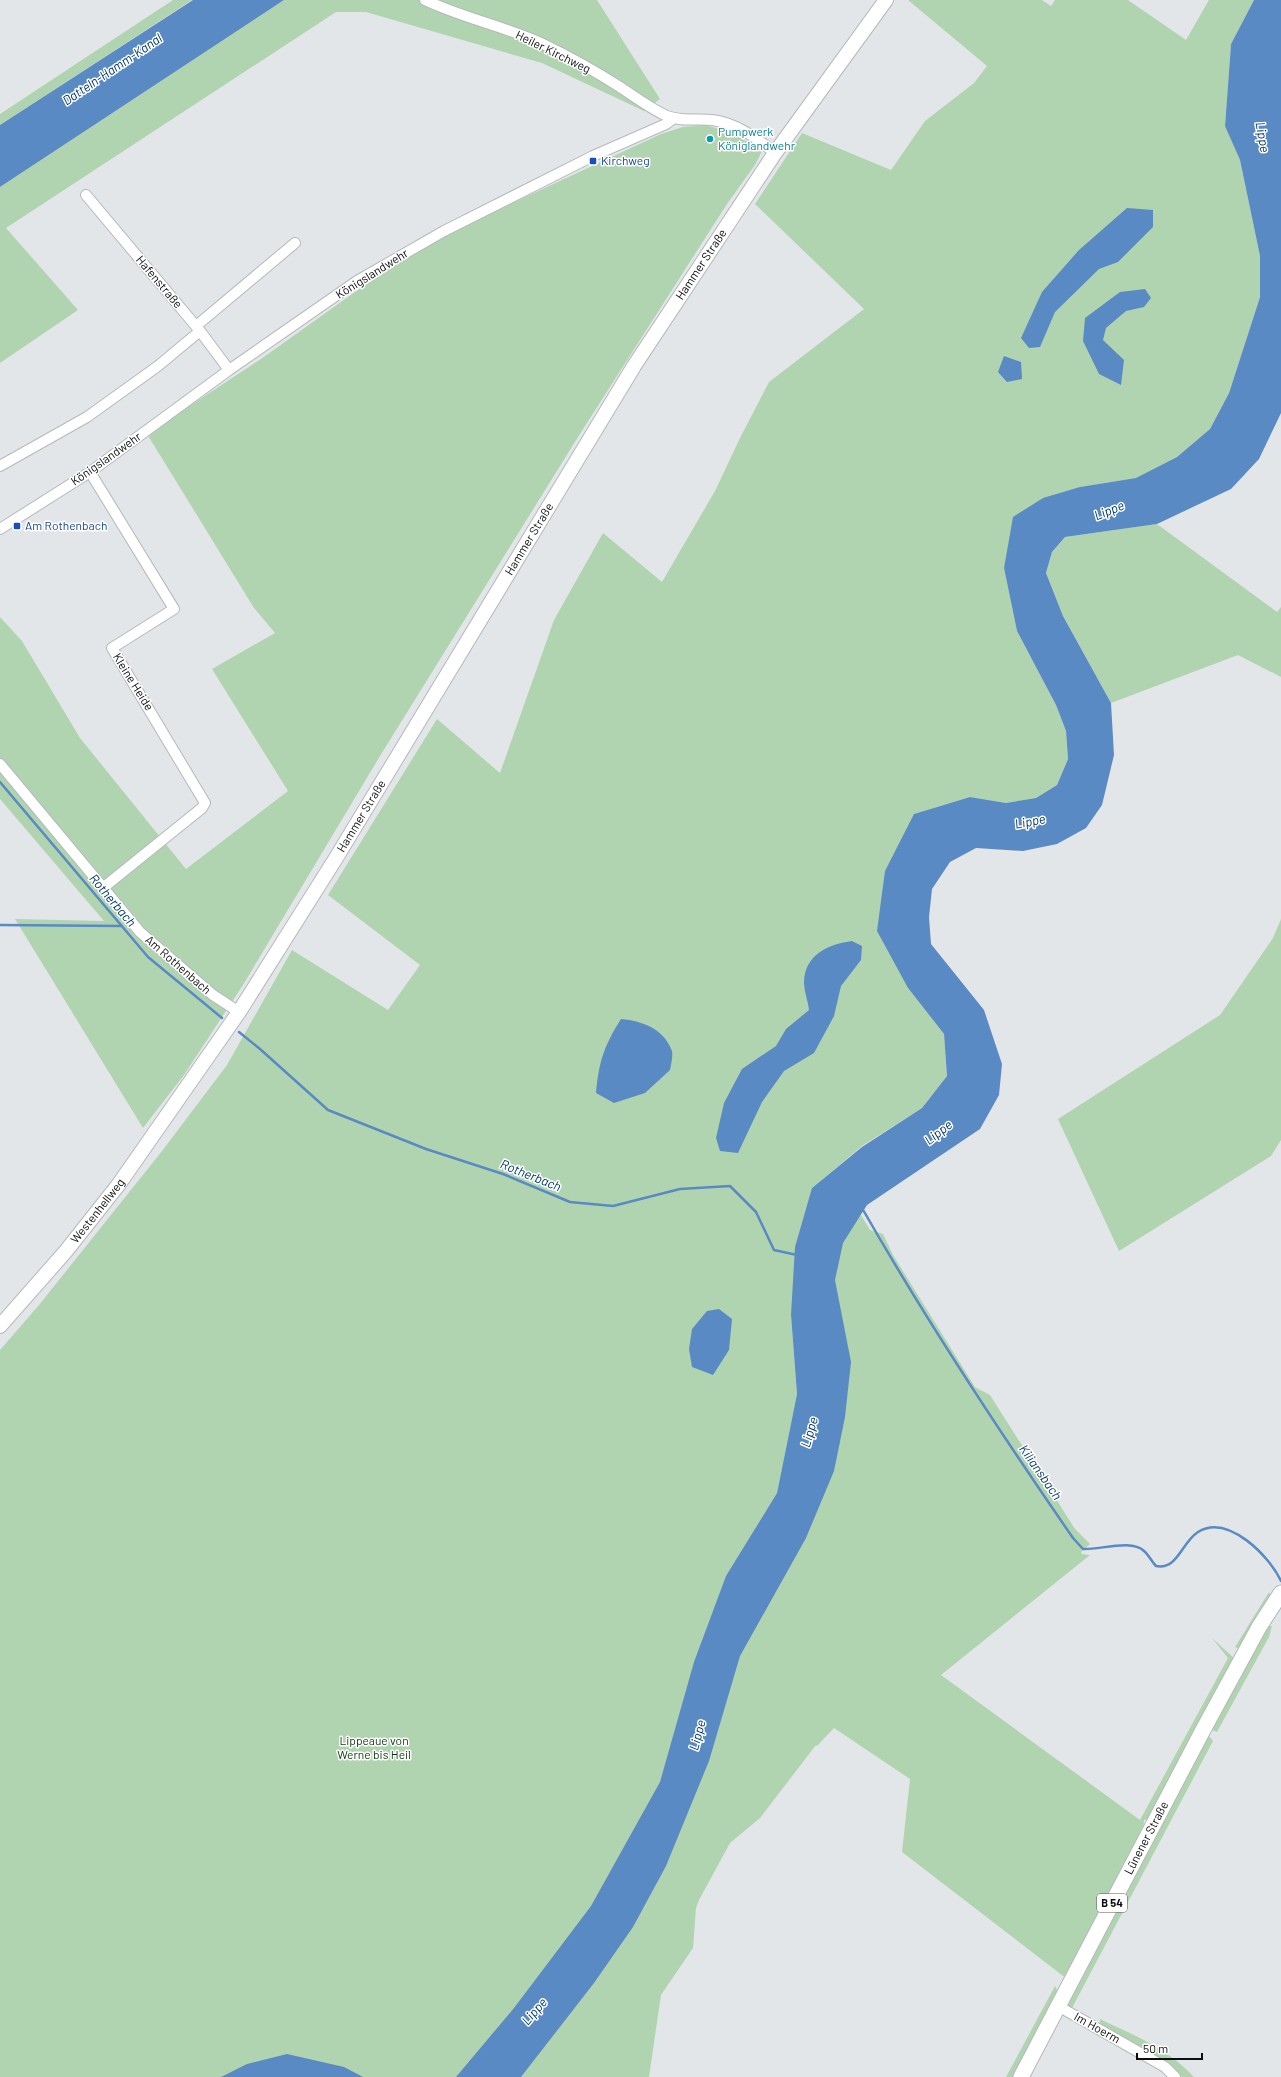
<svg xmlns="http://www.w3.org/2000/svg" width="1281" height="2077" viewBox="0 0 1281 2077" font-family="Barlow,sans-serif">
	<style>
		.green { fill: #b1d4b0 }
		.water { fill: #598ac3 }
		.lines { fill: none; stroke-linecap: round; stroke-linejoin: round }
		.stream { stroke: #598ac3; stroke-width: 2.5 }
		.minor-casing { stroke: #b6b8bb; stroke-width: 12 }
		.secondary-casing { stroke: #b6b8bb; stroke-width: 16 }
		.primary-casing { stroke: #b6b8bb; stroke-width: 17 }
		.minor { stroke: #fff; stroke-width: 10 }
		.secondary { stroke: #fff; stroke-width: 14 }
		.primary { stroke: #fff; stroke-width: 15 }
		.culture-dot { fill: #0f9aa8; stroke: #fff; stroke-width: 1.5 }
		.transit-dot { fill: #1a4fb4; stroke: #fff; stroke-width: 1.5 }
		.labels { text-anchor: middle; stroke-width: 3; stroke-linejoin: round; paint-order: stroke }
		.shield { fill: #fff; stroke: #565657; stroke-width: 1 }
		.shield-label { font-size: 11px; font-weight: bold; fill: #0d0e0f }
		.street-label { font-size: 12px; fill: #0d0e0f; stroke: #fff }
		.culture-label { font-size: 12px; fill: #0d838f; stroke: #fff; text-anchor: start }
		.transit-label { font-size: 12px; fill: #164399; stroke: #fff; text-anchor: start }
		.park-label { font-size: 12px; fill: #0e3711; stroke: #fff }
		.water-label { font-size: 13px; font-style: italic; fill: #00376b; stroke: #fff }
	</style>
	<rect width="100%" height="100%" fill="#e3e6e9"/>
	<path class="green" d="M173,0H192L0,125V114Z
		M284,0H597L660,99L644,111L542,63L366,12H336L6,228L78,310L0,363V187Z
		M908,0H1042L1051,6L1055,0H1128L1186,40L1209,0H1254L1231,44L1225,125L1240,160L1260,256V297L1229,393L1210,429L1177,457L1137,478L1080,487L1004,568L1017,631L1056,705L1066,731L1068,759L1057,785L1036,798L1006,803L970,797L914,814L908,988L944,1034L947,1076L922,1108L862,1146L812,1188L791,1315L797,1394L777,1493L749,1539L777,1560L812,1280L861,1215L870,1230L883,1234L893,1255L975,1387L990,1395L1075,1529L1090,1544L1081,1552L1082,1554L1090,1555L941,1675L1140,1820L1228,1658L1212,1638L1235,1659L1152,1818L1144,1820L1143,1833L1067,1979L902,1852L910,1779L834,1728L817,1746L816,1745L760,1818L730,1843L699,1900L696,1908L693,1948L661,1995L649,2077H0V1350L39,1305L162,1151L227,1065L292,950L388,1010L420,965L328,895L437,719L500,773L554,620L603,533L662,582L715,491L741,436L769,382L864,309L755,204L802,133L891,170L925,121L974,83L987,66Z
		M704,125C727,130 743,138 762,151L755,165L727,204L578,437L380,756L243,985L184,1075L143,1128L15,919L104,921L0,799V617L22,641L80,738L186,869L288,791L212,669L275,633L254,608L147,434L261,359L362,287L448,233L661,134L683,127Z
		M1157,524L1277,612L1281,607V677L1238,655L1111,703L1063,616L1046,573L1052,552L1065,537Z
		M1281,919V1140L1271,1156L1119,1251L1058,1119L1220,1015L1273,938Z
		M1269,1592L1271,1597L1240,1649L1235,1647Z
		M1266,1626H1272L1269,1637L1217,1732L1212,1730L1211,1724Z
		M1204,1737H1210L1213,1741L1071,2010L1067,2006L1066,2001Z
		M1055,1986L1059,1994L1015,2077H1006Z
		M1100,2019C1135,2036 1166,2047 1194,2077H1182L1156,2056L1100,2025Z"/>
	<path class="water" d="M193,0H284L0,187V125Z
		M1254,0H1281V413L1259,459L1231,489L1157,524L1065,537L1052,552L1046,573L1063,616L1111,703L1114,755L1102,805L1086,828L1057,844L1023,851L976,848L950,862L932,889L929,917L931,944L984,1010L1002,1064L999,1095L980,1129L867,1205L843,1243L835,1280L851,1362L845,1417L834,1471L806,1538L740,1656L709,1761L666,1866L633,1927L594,1983L521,2077H456L514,2008L591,1906L660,1782L694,1662L726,1576L777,1493L797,1394L791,1315L795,1247L812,1188L862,1147L922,1108L947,1076L944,1034L908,988L877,931L885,871L914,814L970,797L1006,803L1036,798L1057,785L1068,759L1066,731L1056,705L1017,631L1004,568L1013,517L1043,498L1080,487L1136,478L1177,457L1210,429L1229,393L1260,297V256L1240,160L1225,126L1231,44Z
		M1127,208L1153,210V227L1118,262L1099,269L1055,312L1040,347L1029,348L1021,338L1042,292L1079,250Z
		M1145,289L1151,298L1144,307L1126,311L1106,328L1103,340L1124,360L1121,385L1099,374L1083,341L1085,318L1120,292Z
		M1004,356L1021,362L1022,379L1007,382L998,372Z
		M852,941L862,946L861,960L841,986L834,1016L814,1053L784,1071L762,1102L738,1153L720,1151L716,1138L724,1103L742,1069L776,1046L786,1029L809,1010C808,1001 804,991 804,982C805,954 829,944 852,941Z
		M621,1019C643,1021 664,1029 672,1051C673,1056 671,1065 670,1070L645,1093L614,1103L596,1093C599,1061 604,1046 621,1019Z
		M719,1309L732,1319L729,1350L713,1375L692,1367L689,1349L692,1329L707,1311Z
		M287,2054L344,2067L363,2077H221L247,2064Z"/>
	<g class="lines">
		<path class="stream" d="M0,782L148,957L222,1018
			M0,925L122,926
			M239,1032L260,1049L328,1110L426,1149L503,1174L570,1202L613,1206L680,1189L730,1186L756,1212L774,1250L797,1255
			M862,1208C927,1322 999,1431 1073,1538L1083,1549C1099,1550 1132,1539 1144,1551C1149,1555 1151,1561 1156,1566C1178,1570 1181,1543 1198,1532C1228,1513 1270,1557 1281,1581"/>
		<defs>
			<path id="minor" d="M425,0C463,18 503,26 541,43C568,56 595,71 620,87C635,97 651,109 667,116C682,122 696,118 712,120C737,123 756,138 775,153
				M86,195L200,331L229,370
				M196,326L295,243
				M0,466L87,417L158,366L200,331
				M90,472L174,609L112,648L205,803L202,808L104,887
				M0,529L90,472L229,370L357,281L444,231L593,156L666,124L674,118
				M0,764L140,932L213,995L239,1012
				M1058,2006L1165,2067L1175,2077"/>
			<g id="secondary">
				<path id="s1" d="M0,1326L66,1251L119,1184L239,1012L336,858L634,366L775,153L886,0"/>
			</g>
			<g id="primary">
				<path id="s2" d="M1021,2077L1203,1730L1259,1627L1281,1593"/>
			</g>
		</defs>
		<use href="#minor" class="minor-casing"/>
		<use href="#secondary" class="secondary-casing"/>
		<use href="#primary" class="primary-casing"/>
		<use href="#minor" class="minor"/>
		<use href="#secondary" class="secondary"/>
		<use href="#primary" class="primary"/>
	</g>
	<circle class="culture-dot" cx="710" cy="139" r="4"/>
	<g class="transit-dot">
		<rect x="589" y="157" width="8" height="8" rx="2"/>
		<rect x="13" y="522" width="8" height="8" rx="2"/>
	</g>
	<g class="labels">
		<rect class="shield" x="1097" y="1894" width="30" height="18" rx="3"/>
		<g class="shield-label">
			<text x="1112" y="1907">B 54</text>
		</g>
		<g class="street-label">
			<text transform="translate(553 52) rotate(26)" y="4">Heiler Kirchweg</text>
			<text dy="4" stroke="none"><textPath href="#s1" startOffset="1274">Hammer Straße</textPath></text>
			<text transform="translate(372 274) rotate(-32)" y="4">Königslandwehr</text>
			<text transform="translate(159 282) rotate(50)" y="4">Hafenstraße</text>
			<text transform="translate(106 459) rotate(-35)" y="4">Königslandwehr</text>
			<text dy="4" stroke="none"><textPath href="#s1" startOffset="950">Hammer Straße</textPath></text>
			<text transform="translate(133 682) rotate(58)" y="4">Kleine Heide</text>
			<text dy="4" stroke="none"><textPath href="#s1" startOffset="626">Hammer Straße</textPath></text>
			<text transform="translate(178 965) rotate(41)" y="4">Am Rothenbach</text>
			<text dy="4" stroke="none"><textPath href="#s1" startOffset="151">Westenhellweg</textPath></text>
			<text dy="4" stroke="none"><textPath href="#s2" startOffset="270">Lünener Straße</textPath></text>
			<text transform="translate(1097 2028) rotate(29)" y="4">Im Hoerm</text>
		</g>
		<g class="culture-label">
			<text x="718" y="136">Pumpwerk<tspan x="718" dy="14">Königlandwehr</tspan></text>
		</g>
		<g class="transit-label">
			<text x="601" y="165">Kirchweg</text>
			<text x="25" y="530">Am Rothenbach</text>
		</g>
		<g class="park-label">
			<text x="374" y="1745">Lippeaue von<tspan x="374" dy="14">Werne bis Heil</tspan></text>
		</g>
		<g class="water-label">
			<text transform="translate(112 69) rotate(-34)" y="5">Datteln-Hamm-Kanal</text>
			<text transform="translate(1263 137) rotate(80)" y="5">Lippe</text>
			<text transform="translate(1109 510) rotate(-22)" y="5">Lippe</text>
			<text transform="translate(1030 821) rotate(-11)" y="5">Lippe</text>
			<text transform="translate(113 900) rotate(50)" y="5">Rotherbach</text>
			<text transform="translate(938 1132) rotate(-38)" y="5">Lippe</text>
			<text transform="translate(531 1175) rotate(22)" y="5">Rotherbach</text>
			<text transform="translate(809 1432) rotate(-74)" y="5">Lippe</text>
			<text transform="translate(1041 1472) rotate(55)" y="5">Kiliansbach</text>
			<text transform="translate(697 1735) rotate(-75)" y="5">Lippe</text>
			<text transform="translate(534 2011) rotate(-49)" y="5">Lippe</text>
		</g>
	</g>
	<path d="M1137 2053v6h65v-6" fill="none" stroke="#0d0e0f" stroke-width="2"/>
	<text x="1143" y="2053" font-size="12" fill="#0d0e0f" stroke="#ffffff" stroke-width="3" paint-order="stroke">50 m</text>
</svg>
